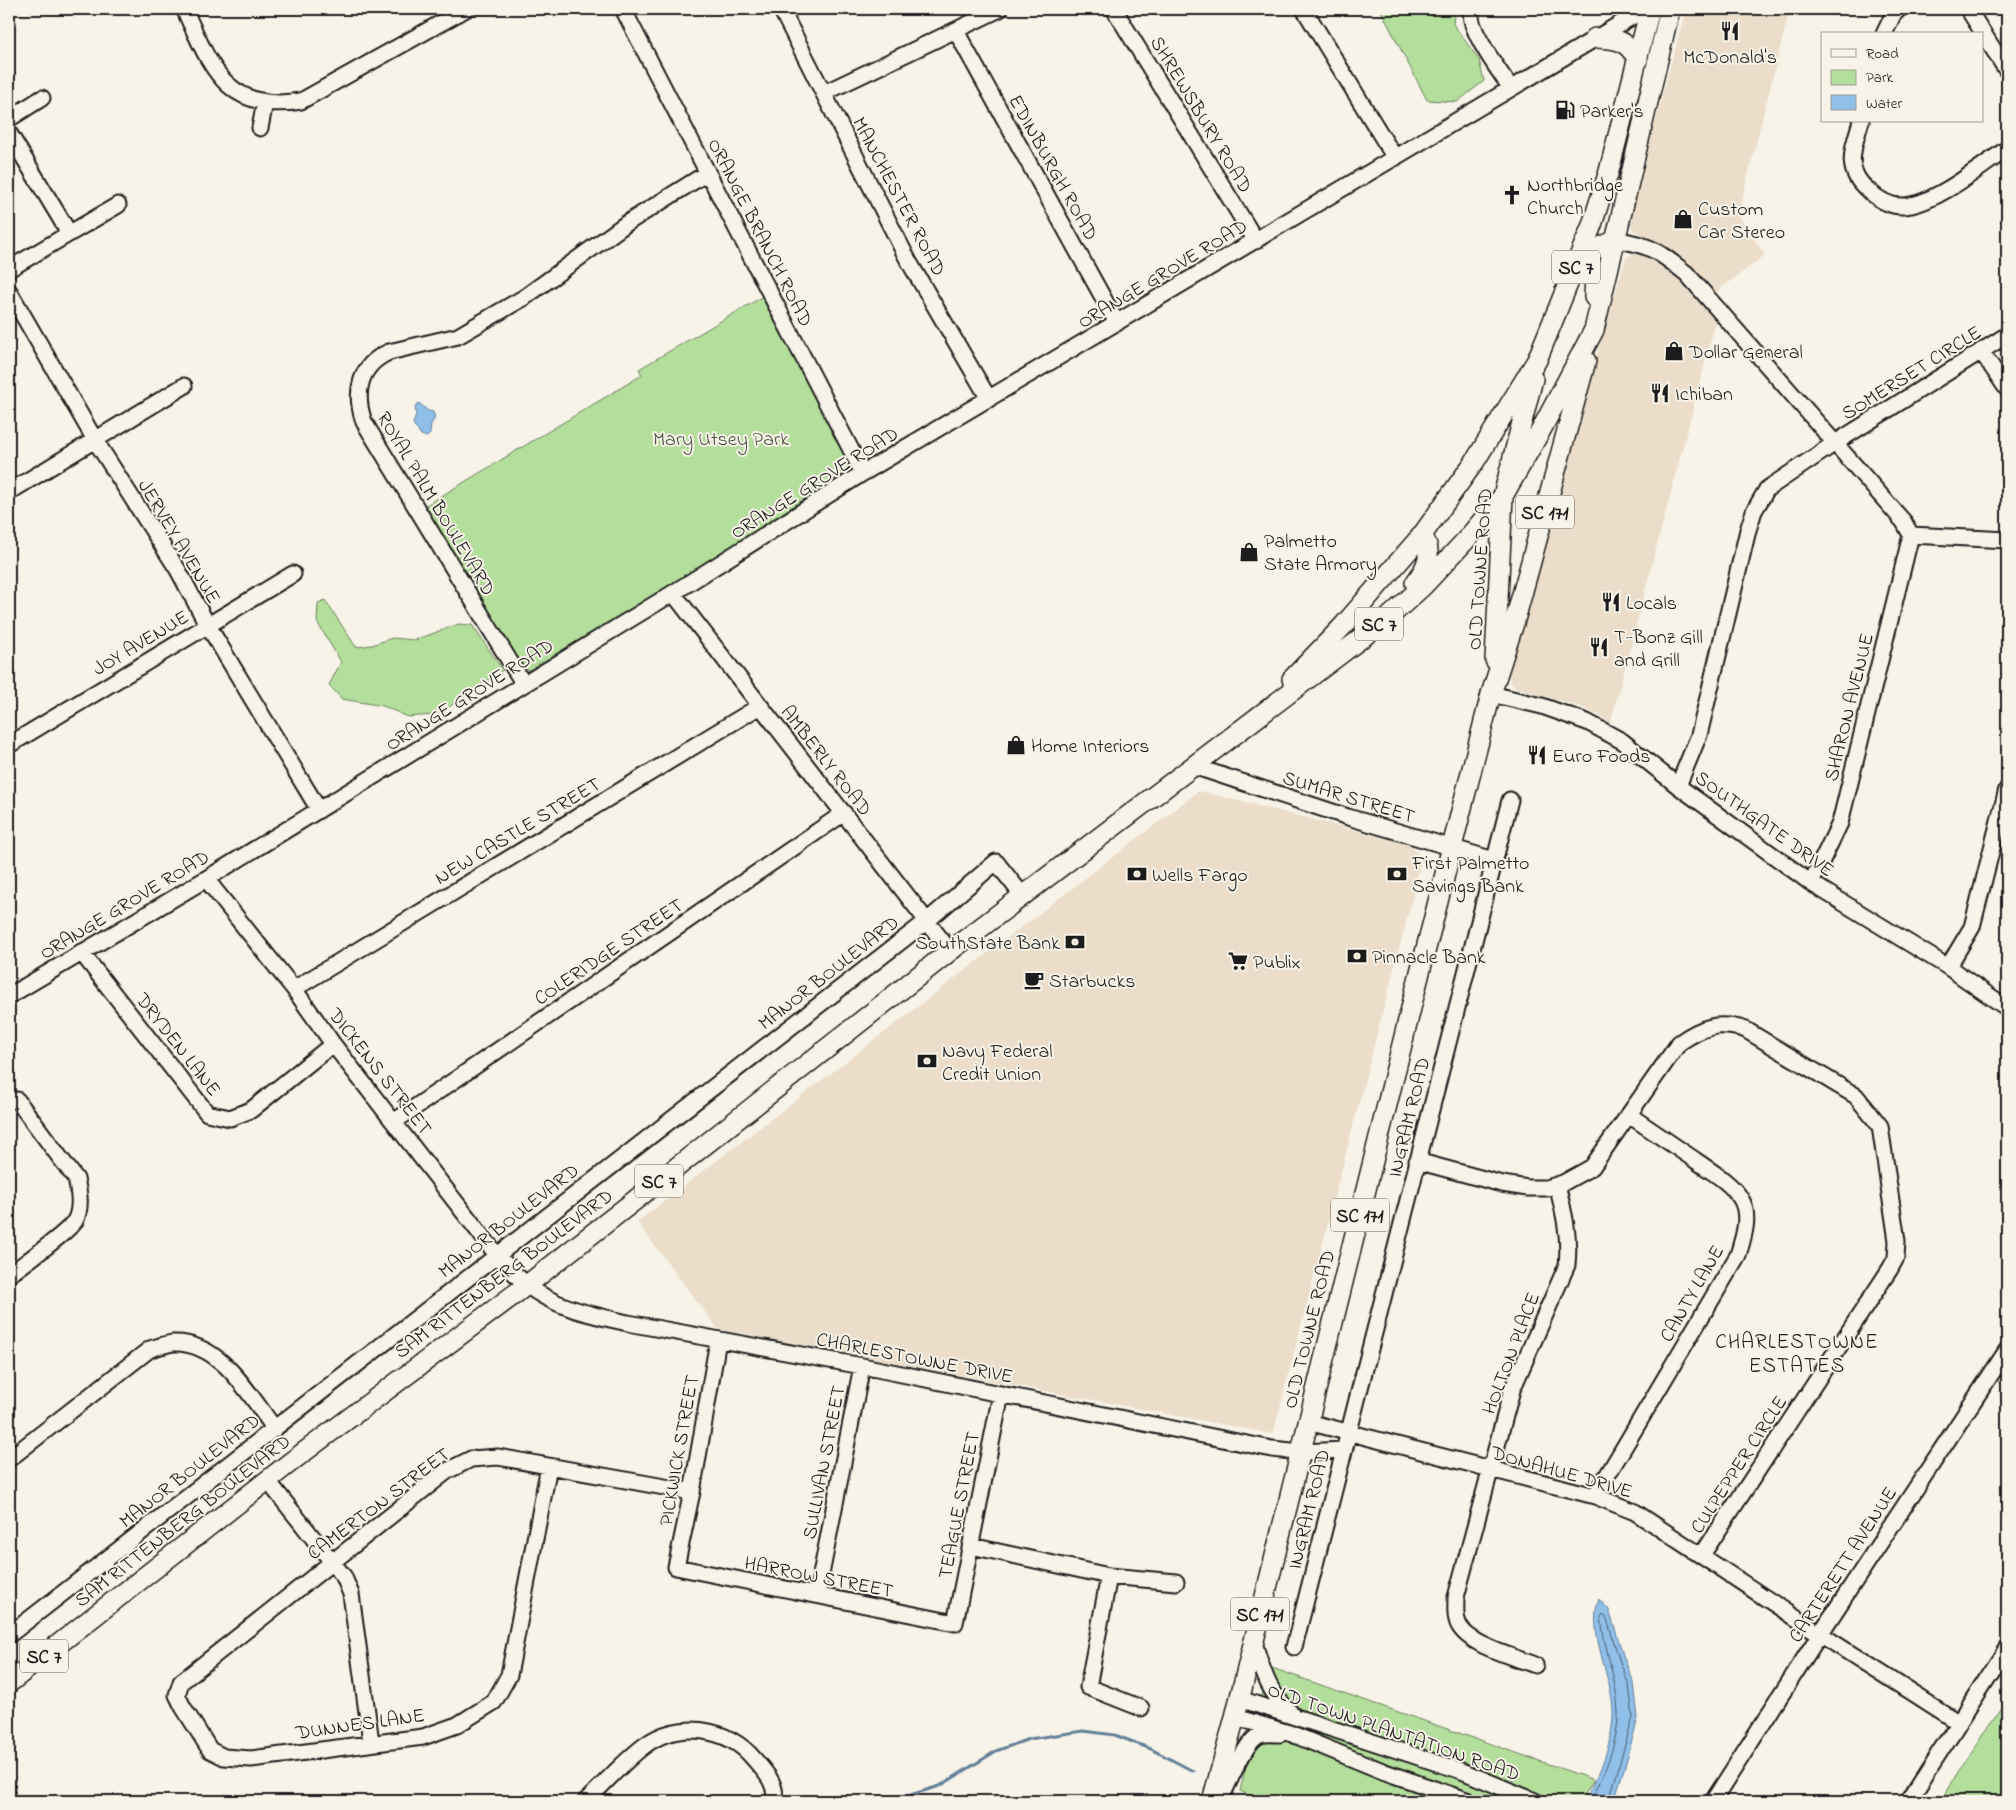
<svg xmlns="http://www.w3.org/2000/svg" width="2016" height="1810" viewBox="0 0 2016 1810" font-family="'Indie Flower',sans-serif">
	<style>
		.built { fill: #ebddc9 }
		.green { fill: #b4de9b; stroke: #687d5c }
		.water { fill: #90bfea; stroke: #627e98 }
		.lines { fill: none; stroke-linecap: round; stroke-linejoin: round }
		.shore { stroke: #4a5d6e; stroke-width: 1 }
		.stream { stroke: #627e98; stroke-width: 3 }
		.minor-casing { stroke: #1c1c1c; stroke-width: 19 }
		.major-casing { stroke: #1c1c1c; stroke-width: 22 }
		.minor { stroke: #f7f3e8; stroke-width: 15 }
		.major { stroke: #f7f3e8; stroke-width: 19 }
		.labels { text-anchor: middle; stroke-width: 4; stroke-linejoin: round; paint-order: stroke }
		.shield { fill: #f7f3e8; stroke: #5e5c59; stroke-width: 1 }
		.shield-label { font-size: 19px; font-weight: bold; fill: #1c1c1c }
		.poi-label { font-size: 20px; fill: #1c1c1c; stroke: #f7f3e8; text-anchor: start }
		.street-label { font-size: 20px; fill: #1c1c1c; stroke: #f7f3e8 }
		.park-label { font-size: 20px; fill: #4a5642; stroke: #f7f3e8 }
		.neighbourhood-label { font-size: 21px; letter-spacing: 1px; fill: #1c1c1c; stroke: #f7f3e8 }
	</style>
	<rect width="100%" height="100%" fill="#f7f3e8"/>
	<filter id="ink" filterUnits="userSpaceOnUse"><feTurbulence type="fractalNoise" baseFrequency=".02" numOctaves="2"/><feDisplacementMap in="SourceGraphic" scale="10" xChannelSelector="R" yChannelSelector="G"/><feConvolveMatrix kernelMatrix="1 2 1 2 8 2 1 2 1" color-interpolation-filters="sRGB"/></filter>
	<g filter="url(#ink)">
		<path class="built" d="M1686,9H1790L1738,215L1765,255L1715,293L1698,277L1681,255L1635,231L1629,223V217Z
			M1634,253L1644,255L1682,277L1717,317L1610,724L1598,715L1578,706L1516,688L1510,682L1509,671L1582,404L1626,258Z
			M1199,791L1366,833L1411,846L1419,855L1420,864L1413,895L1273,1434L718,1329L637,1222Z"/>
		<path class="green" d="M1380,9H1455L1453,24L1479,60L1484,81L1457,102L1427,100Z
			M762,297L851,464V473L845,480L534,669L526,670L520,666L423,507L642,375L639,369Z
			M325,600L356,647L372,645L392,638L415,640L459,624L472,625L503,670L449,707L434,715L408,717L383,706L342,699L329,685L341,662L317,622L318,603Z
			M1269,1667L1594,1780L1581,1801H1262L1240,1791Z
			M2007,1697V1801H1940Z"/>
		<path class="water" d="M419,403L428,411L433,412L435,418L431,424L430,434L427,437L421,435L413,424L416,415L415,406Z
			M1599,1599L1609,1610L1624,1658L1634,1683L1638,1718L1627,1759L1614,1801H1585C1599,1777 1613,1741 1613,1713C1613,1679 1586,1630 1599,1599Z"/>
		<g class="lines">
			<path class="shore" d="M1591,1801C1603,1777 1619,1740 1618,1712C1617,1680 1604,1649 1601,1617L1603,1614L1606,1616L1619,1659L1629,1685L1633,1717L1609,1801"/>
			<path class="stream" d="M1244,1798L1252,1801
				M898,1801L913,1794L940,1786L996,1751L1029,1739L1083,1731L1115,1735L1151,1749L1193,1771"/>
			<defs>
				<path id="minor" d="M184,9C211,66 225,113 301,101L466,9
					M623,9L863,473
					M781,9L908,260L989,399
					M1114,9L1256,241
					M1304,9L1395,158
					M1472,9C1465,26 1500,72 1510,87
					M1968,9L2007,71
					M956,31L1117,323
					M1884,34L1893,15L1899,9
					M824,93L1000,9
					M9,119L42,98
					M1861,121C1853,149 1843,170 1869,191C1878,199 1891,207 1904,206C1934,205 1981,166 2007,149
					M260,128L265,102
					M9,133L69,233
					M1616,240C1650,244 1661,253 1687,274L1904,522L1911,535L2007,540
					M9,269L118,205
					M9,291L95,440L178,570L207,624L319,810
					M1981,351L2007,389
					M9,492L184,386
					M673,593L950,951
					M523,683L364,422C354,393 359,365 389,352L458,336L525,297L627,223L707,173
					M1491,694L1542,706L1587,722L1622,741L1678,786L1811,883L1948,967L2007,1008
					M9,745L293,574
					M1193,766L1348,817L1494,860
					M1678,786L1699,735L1748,530L1754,511L1767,489L1835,443L2007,335
					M206,879L294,989L333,1044L496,1254C506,1264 516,1276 527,1285C555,1308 593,1315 628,1323L862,1366L1272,1449L1301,1452L1344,1450
					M1811,883L1840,823L1911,535
					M81,952L207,1113L230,1118L251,1110L333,1044
					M1948,967L1972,927L2007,789
					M294,989L760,706
					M9,996L206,879L673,593L863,473L1645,9
					M395,1121L844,813
					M1417,1161L1502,1184L1528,1188H1547L1563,1183L1592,1167L1679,1043C1702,1027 1718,1021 1746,1030L1856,1096L1880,1126L1897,1241L1896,1258L1890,1269L1702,1555
					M9,1275C23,1264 66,1234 75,1221C82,1208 79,1192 76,1179L17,1100
					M718,1340L692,1492L676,1567L955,1623L1001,1394
					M1308,1422L1595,1496L1635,1512L1820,1634L1959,1723
					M9,1459L150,1349C157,1347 166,1344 173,1343C221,1341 249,1395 275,1429
					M549,1466L509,1675L494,1702L457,1725L423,1737L251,1759L224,1757L210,1750L183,1707L177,1695L181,1682L447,1471L471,1459L498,1457L692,1492
					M268,1481L344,1577L351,1594L371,1742
					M1595,1496L1738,1255C1743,1239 1751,1216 1741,1199C1731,1182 1710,1171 1695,1160C1673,1145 1651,1130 1629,1115
					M971,1546L1109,1576L1176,1582
					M1109,1576L1088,1687L1141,1708
					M817,1595L862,1366
					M9,1635L927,921L996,862L1023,896
					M1253,1640C1264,1673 1266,1690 1293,1715
					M1294,1647L1510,800
					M1535,1665C1515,1657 1462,1644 1457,1620C1455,1613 1456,1604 1456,1597L1512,1390L1567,1265C1570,1236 1564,1212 1557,1185
					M1240,1699L1462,1771L1535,1801
					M1235,1717L1292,1734L1385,1772L1469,1801
					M586,1801C605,1783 623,1762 644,1746C678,1720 728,1727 754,1759C764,1771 778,1784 774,1801
					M1219,1801C1229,1785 1244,1741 1260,1735C1265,1733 1275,1734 1280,1734
					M1713,1801L1820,1634L2007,1350
					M1908,1801L2007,1648"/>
				<path id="major" d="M1595,38C1617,39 1625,39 1638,59
					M1594,297C1594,275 1600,270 1580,256L1616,240
					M1415,583C1427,567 1434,553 1422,535
					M1495,660L1503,496L1533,379
					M1292,679L1343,626L1422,535L1475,461L1537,360L1592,225L1609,171L1650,9
					M9,1683L292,1461L527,1285L634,1201L950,951L1388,618L1423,586L1466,540L1503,496L1541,430L1594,330L1670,9
					M1212,1801L1235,1717L1420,972L1491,694L1515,620L1586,361"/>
			</defs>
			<use href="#minor" class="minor-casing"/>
			<use href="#major" class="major-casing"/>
			<use href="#minor" class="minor"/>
			<use href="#major" class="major"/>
		</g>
	</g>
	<defs>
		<symbol id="restaurant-bare" viewBox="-9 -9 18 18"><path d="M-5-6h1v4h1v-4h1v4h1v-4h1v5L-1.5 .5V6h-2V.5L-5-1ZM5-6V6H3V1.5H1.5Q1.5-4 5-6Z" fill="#1c1c1c" stroke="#f7f3e8" stroke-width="2.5" paint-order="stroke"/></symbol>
		<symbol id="fuel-bare" viewBox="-9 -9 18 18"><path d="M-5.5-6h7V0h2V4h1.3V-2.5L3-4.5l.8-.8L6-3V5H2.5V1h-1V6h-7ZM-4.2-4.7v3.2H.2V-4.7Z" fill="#1c1c1c" stroke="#f7f3e8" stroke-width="2.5" paint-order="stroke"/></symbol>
		<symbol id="church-bare" viewBox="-9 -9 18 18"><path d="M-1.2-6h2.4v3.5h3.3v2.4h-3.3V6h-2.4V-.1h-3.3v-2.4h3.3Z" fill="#1c1c1c" stroke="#f7f3e8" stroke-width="2.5" paint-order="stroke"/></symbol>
		<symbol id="shop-bare" viewBox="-9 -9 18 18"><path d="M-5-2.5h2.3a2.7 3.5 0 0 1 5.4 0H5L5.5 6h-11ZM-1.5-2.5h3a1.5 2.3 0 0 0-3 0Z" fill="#1c1c1c" stroke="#f7f3e8" stroke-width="2.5" paint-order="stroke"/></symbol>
		<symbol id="bank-bare" viewBox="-9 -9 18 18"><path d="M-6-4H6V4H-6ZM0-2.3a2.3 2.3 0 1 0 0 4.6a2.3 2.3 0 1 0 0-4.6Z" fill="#1c1c1c" stroke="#f7f3e8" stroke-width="2.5" paint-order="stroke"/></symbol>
		<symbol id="supermarket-bare" viewBox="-9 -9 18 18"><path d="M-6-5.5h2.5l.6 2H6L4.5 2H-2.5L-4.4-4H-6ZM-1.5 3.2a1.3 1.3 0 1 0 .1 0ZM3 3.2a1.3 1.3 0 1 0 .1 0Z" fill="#1c1c1c" stroke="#f7f3e8" stroke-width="2.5" paint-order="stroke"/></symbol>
		<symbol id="cafe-bare" viewBox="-9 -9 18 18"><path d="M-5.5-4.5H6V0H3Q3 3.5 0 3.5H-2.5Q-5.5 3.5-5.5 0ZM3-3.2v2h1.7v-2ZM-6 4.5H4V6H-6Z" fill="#1c1c1c" stroke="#f7f3e8" stroke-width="2.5" paint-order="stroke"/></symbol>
	</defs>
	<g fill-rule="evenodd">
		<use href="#restaurant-bare" x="1716" y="17" width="28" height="28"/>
		<use href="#fuel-bare" x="1551" y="96" width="28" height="28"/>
		<use href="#church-bare" x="1498" y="181" width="28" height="28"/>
		<use href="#shop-bare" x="1669" y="205" width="28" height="28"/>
		<use href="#shop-bare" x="1660" y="337" width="28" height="28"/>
		<use href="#restaurant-bare" x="1646" y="379" width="28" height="28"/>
		<use href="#shop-bare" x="1235" y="538" width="28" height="28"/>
		<use href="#restaurant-bare" x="1597" y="588" width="28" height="28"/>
		<use href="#restaurant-bare" x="1585" y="633" width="28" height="28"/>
		<use href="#shop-bare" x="1002" y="731" width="28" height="28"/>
		<use href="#restaurant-bare" x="1523" y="741" width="28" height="28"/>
		<use href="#bank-bare" x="1123" y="860" width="28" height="28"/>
		<use href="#bank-bare" x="1383" y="860" width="28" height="28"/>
		<use href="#bank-bare" x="1061" y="928" width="28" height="28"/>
		<use href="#bank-bare" x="1343" y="942" width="28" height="28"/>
		<use href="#supermarket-bare" x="1224" y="947" width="28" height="28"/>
		<use href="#cafe-bare" x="1020" y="966" width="28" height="28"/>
		<use href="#bank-bare" x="913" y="1047" width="28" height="28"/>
	</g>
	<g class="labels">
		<g class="shield">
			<rect x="1552" y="250.5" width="48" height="33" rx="4"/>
			<rect x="1516" y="495.5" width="58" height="33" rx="4"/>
			<rect x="1355" y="607.5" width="48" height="33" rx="4"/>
			<rect x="635" y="1164.5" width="48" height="33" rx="4"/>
			<rect x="1331" y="1198.5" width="58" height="33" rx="4"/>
			<rect x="1231" y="1597.5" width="58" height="33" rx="4"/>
			<rect x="20" y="1639.5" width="48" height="33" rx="4"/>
		</g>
		<g class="shield-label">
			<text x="1576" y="274">SC 7</text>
			<text x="1545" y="519">SC 171</text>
			<text x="1379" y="631">SC 7</text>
			<text x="659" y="1188">SC 7</text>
			<text x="1360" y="1222">SC 171</text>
			<text x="1260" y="1621">SC 171</text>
			<text x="44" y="1663">SC 7</text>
		</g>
		<g class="poi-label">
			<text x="1730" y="63" text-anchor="middle">McDonald's</text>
			<text x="1580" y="117">Parker's</text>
			<text x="1527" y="191">Northbridge<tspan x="1527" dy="23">Church</tspan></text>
			<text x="1698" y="215">Custom<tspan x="1698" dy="23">Car Stereo</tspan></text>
			<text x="1689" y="358">Dollar General</text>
			<text x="1675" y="400">Ichiban</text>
			<text x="1264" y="547">Palmetto<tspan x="1264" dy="23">State Armory</tspan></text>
			<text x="1626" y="609">Locals</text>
			<text x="1614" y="643">T-Bonz Gill<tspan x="1614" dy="23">and Grill</tspan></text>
			<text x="1031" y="752">Home Interiors</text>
			<text x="1552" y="762">Euro Foods</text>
			<text x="1412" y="869">First Palmetto<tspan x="1412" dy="23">Savings Bank</tspan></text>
			<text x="1152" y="881">Wells Fargo</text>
			<text x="1060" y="949" text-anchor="end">SouthState Bank</text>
			<text x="1372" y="963">Pinnacle Bank</text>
			<text x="1253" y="968">Publix</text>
			<text x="1049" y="987">Starbucks</text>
			<text x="942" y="1057">Navy Federal<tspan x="942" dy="23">Credit Union</tspan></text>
		</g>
		<g class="street-label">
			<text transform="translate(1202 114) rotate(59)" y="7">SHREWSBURY ROAD</text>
			<text transform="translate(1054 167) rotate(61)" y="7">EDINBURGH ROAD</text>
			<text transform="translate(900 196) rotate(62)" y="7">MANCHESTER ROAD</text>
			<text transform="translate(761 232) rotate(63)" y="7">ORANGE BRANCH ROAD</text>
			<text transform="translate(1162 273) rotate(-31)" y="7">ORANGE GROVE ROAD</text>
			<text transform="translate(1911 372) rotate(-32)" y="7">SOMERSET CIRCLE</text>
			<text transform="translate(814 482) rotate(-32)" y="7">ORANGE GROVE ROAD</text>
			<text transform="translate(437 503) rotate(59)" y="7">ROYAL PALM BOULEVARD</text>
			<text transform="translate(180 541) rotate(59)" y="7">JERVEY AVENUE</text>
			<text transform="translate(1479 569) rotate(-86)" y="7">OLD TOWNE ROAD</text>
			<text transform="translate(140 642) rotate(-31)" y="7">JOY AVENUE</text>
			<text transform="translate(469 694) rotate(-32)" y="7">ORANGE GROVE ROAD</text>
			<text transform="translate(1848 707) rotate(-76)" y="7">SHARON AVENUE</text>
			<text transform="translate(827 760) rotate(52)" y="7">AMBERLY ROAD</text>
			<text transform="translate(1349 796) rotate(17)" y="7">SUMAR STREET</text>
			<text transform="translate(1765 823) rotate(36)" y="7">SOUTHGATE DRIVE</text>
			<text transform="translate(517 830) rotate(-31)" y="7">NEW CASTLE STREET</text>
			<text transform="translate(124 904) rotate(-31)" y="7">ORANGE GROVE ROAD</text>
			<text transform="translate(608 951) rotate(-34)" y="7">COLERIDGE STREET</text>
			<text transform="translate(828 972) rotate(-38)" y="7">MANOR BOULEVARD</text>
			<text transform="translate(179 1044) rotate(52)" y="7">DRYDEN LANE</text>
			<text transform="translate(381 1071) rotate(52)" y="7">DICKENS STREET</text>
			<text transform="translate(1408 1117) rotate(-76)" y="7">INGRAM ROAD</text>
			<text transform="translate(508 1220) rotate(-38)" y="7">MANOR BOULEVARD</text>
			<text transform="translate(503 1273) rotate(-37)" y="7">SAM RITTENBERG BOULEVARD</text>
			<text transform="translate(1691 1293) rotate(-60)" y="7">CANTY LANE</text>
			<text transform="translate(1308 1329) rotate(-76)" y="7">OLD TOWNE ROAD</text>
			<text transform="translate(1510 1353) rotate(-69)" y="7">HOLTON PLACE</text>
			<text transform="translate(915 1357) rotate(11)" y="7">CHARLESTOWNE DRIVE</text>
			<text transform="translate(678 1450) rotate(-80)" y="7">PICKWICK STREET</text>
			<text transform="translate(823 1462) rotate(-79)" y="7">SULLIVAN STREET</text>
			<text transform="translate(1738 1464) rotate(-57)" y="7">CULPEPPER CIRCLE</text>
			<text transform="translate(189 1470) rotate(-38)" y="7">MANOR BOULEVARD</text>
			<text transform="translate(1562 1471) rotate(16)" y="7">DONAHUE DRIVE</text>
			<text transform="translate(378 1503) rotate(-37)" y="7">CAMERTON STREET</text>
			<text transform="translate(958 1505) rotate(-79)" y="7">TEAGUE STREET</text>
			<text transform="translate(1308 1509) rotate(-76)" y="7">INGRAM ROAD</text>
			<text transform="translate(182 1520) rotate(-38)" y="7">SAM RITTENBERG BOULEVARD</text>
			<text transform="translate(1842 1564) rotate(-57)" y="7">CARTERETT AVENUE</text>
			<text transform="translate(819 1576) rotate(11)" y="7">HARROW STREET</text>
			<text transform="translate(360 1723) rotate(-8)" y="7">DUNNES LANE</text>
			<text transform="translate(1394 1731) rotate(19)" y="7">OLD TOWN PLANTATION ROAD</text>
		</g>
		<g class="park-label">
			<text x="721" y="445">Mary Utsey Park</text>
		</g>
		<g class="neighbourhood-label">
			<text x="1797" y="1348">CHARLESTOWNE<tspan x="1797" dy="24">ESTATES</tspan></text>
		</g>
	</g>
	<rect width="2016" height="1810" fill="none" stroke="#f7f3e8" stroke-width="30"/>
	<rect x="15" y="15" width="1986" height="1780" fill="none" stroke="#1c1c1c" stroke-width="2" filter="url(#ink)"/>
	<rect x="1821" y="32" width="162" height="90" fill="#f7f3e8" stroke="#9f9d96"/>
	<rect x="1831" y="49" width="25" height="8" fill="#f7f3e8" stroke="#9f9d96"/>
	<text x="1866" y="58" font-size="15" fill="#1c1c1c">Road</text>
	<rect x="1831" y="70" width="25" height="15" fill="#b4de9b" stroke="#9f9d96"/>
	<text x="1866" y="82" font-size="15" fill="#1c1c1c">Park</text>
	<rect x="1831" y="95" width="25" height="15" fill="#90bfea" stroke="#9f9d96"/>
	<text x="1866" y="108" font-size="15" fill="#1c1c1c">Water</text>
</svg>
